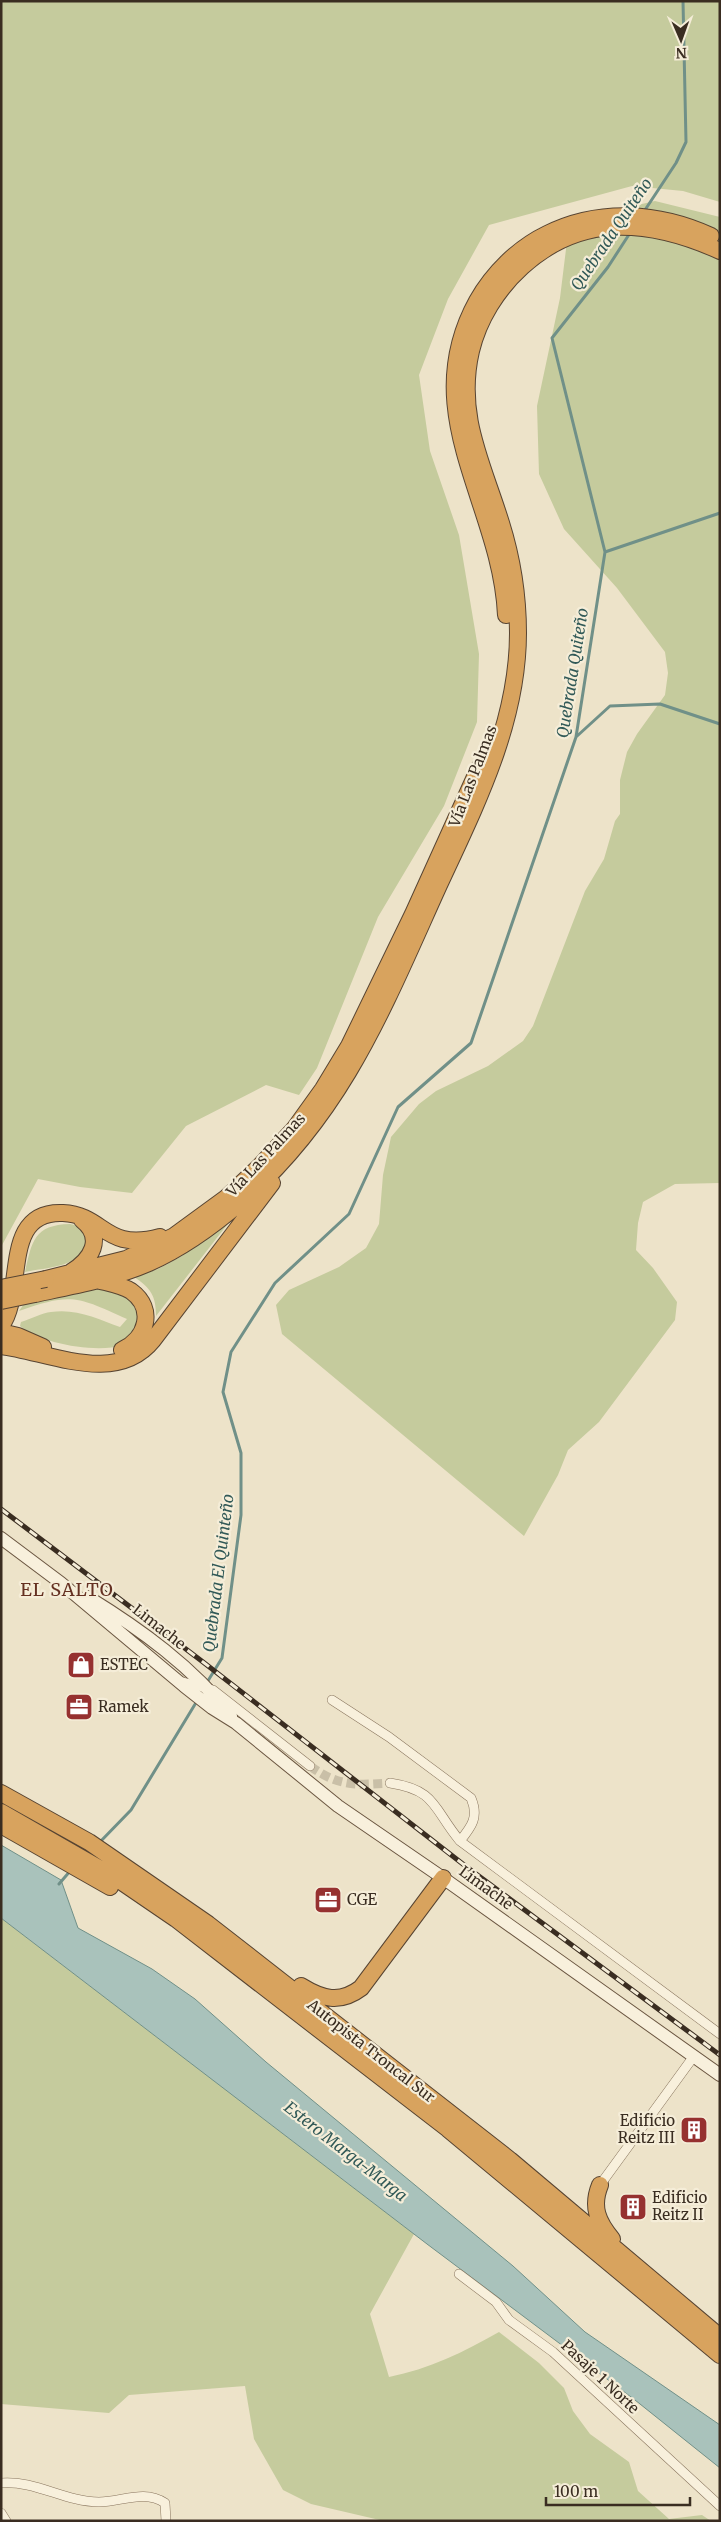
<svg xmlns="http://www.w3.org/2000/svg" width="721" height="2522" viewBox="0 0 721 2522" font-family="Merriweather,serif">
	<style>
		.green { fill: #c5cb9d }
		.water { fill: #a9c2bb; stroke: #709088 }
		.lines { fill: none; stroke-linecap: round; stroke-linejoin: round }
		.stream { stroke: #709088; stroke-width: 3 }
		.street-tunnel { stroke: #c9bfa7; stroke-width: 9; stroke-dasharray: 9 4.5; stroke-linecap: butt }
		.street-casing { stroke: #89755e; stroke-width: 10 }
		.secondary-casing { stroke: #6b5641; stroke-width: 14 }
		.highway-casing { stroke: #574432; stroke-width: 18 }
		.street { stroke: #f8f0dc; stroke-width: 9 }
		.secondary { stroke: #f8f0dc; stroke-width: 12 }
		.highway { stroke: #d8a35e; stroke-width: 16 }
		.rail-casing { stroke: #3a2d21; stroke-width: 5 }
		.rail { stroke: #f5edd8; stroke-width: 3; stroke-dasharray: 9; stroke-linecap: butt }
		.highway-bridge-casing { stroke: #574432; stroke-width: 18; stroke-linecap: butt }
		.highway-bridge { stroke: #d8a35e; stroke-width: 16 }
		.labels { text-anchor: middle; stroke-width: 4.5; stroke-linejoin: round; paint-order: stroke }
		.street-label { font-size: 15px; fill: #3a2d21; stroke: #f5edd8 }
		.poi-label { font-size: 15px; fill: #3a2d21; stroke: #f5edd8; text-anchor: start }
		.water-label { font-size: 16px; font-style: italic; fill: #315957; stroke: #f5edd8 }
		.quarter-label { font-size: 18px; letter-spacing: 1px; fill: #653122; stroke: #f5edd8 }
	</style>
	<rect width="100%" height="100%" fill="#ede3c9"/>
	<path class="green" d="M1,1H720V202L683,191L632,186L489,225L448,299L419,375L430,451L459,535L479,654L477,722L444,806L378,917L317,1068L299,1095L266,1085L186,1126L132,1193L80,1187L38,1179L1,1247Z
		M655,201L720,217V1183L675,1184L643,1202L638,1223L636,1250L653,1268L677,1302L675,1320L599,1422L568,1450L558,1475L524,1536L282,1334L276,1305L289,1290L339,1267L366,1248L379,1224L383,1175L391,1137L419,1104L436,1091L488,1066L523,1041L533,1026L585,891L604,859L615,821L620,814V780L627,752L637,734L665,695L668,673L665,652L617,588L564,529L539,474L537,406L560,298L567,241L594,215Z
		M241,1207L156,1316C156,1296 151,1288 134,1277L158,1269L182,1256Z
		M70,1224L79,1226L86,1236L88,1245C75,1268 49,1267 25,1272C32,1241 34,1225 70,1224Z
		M104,1287C131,1293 136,1304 140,1329C134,1334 128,1342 122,1345C98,1354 38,1343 20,1326L21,1322C31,1319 42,1313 51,1312C76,1308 98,1319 120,1327L127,1319C78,1297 72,1292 19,1311L26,1301Z
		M1,1918L414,2234L370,2314L389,2377C429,2369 464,2352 499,2332L539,2363L564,2388L573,2411L590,2434L629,2462L638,2491L669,2519L702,2515L711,2521H384L311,2504L283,2490L254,2439L245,2386L129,2395L109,2413L1,2404Z"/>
	<path class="water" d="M1,1845L61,1880L78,1928L152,1969L195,1999L266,2062L513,2266L585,2332L720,2425V2468L635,2400L427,2244L1,1918Z"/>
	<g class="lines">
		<path class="stream" d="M643,213L676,163L686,142L683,1
			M605,552L720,513
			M576,737L610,706L660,704L720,724
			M206,1684L222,1658L241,1515V1453L223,1392L231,1352L275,1283L349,1214L398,1107L471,1043L576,737L605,552L552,338L608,267L630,233
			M99,1843L131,1810L197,1701
			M59,1884L71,1870"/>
		<path class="street-tunnel" d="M310,1766C339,1787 356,1785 390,1783"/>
		<defs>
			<path id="street" d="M183,1682L213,1690L310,1766
				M332,1700L389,1737L471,1798C479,1817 472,1826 460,1841
				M390,1783C437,1790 433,1809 460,1841L720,2034
				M600,2185L694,2056
				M459,2274L496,2302L509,2320L553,2352L720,2506
				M1,2483C35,2480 65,2502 99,2502C122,2502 144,2489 165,2503L166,2521
				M1,2513L6,2521"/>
			<path id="secondary" d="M1,1538L61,1583L184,1686L212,1708L236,1723L338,1806L443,1878L720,2075
				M88,1597C140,1629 193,1667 231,1716"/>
			<path id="highway" d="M506,615C501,504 415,413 477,301C493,273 518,248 547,234C599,208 659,212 711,236
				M71,1272C91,1260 105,1238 82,1220
				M46,1279L126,1259L174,1236L226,1198L260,1166L295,1128L323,1089L349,1046L413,914L479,768
				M97,1280C108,1283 121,1285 131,1291C156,1309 146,1339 122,1350
				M35,1294C73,1286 112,1279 149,1263C183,1248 213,1226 241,1202C344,1112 384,1006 439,885C476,805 518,723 518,633C518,596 512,558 501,523C483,464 456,416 471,351C486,288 545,231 612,227C648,225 687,236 720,251
				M1,1326C26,1292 0,1210 63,1213C105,1215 104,1252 160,1237
				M1,1332L18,1336L43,1347
				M1,1346C49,1352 116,1386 153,1340L272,1183
				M1,1793L89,1842L208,1924L510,2160L720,2337
				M1,1812L116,1878L176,1919L448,2129L720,2355
				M1,1825L110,1887
				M301,1986C322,1999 340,2004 361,1988L443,1878
				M600,2185C591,2207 598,2222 612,2239"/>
		</defs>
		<use href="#street" class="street-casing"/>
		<use href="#secondary" class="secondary-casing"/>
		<use href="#highway" class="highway-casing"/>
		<use href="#street" class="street"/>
		<use href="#secondary" class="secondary"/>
		<use href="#highway" class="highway"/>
		<defs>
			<path id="rail" d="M1,1509L203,1662L468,1868L720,2055"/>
		</defs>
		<use href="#rail" class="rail-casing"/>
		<use href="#rail" class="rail"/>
		<defs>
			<path id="highway-bridge" d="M1,1288L46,1279
				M1,1301L35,1294"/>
		</defs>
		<use href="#highway-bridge" class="highway-bridge-casing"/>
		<use href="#highway-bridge" class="highway-bridge"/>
	</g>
	<defs>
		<symbol id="shop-square" viewBox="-11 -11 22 22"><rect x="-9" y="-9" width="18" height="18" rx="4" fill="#963130" stroke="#f5edd8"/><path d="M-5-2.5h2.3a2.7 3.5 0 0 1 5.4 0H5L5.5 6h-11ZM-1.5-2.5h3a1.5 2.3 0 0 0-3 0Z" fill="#fff"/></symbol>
		<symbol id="office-square" viewBox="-11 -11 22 22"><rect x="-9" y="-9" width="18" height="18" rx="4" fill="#963130" stroke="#f5edd8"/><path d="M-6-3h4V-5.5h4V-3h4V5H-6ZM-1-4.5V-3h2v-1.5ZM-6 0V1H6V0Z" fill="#fff"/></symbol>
		<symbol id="building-square" viewBox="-11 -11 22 22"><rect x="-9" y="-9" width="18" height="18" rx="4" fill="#963130" stroke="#f5edd8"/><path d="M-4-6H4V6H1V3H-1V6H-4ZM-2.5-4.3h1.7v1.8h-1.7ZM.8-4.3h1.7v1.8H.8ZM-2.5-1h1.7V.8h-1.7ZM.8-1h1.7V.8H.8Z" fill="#fff"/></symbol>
	</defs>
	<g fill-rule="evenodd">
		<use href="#shop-square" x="65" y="1649" width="32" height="32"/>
		<use href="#office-square" x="63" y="1691" width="32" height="32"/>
		<use href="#office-square" x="312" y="1884" width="32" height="32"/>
		<use href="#building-square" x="678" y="2114" width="32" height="32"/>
		<use href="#building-square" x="617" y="2191" width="32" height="32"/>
	</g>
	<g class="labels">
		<g class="street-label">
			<text transform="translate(473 776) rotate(-69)" y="5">Vía Las Palmas</text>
			<text transform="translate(266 1155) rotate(-47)" y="5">Vía Las Palmas</text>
			<text transform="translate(159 1627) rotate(38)" y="5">Limache</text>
			<text transform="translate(486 1888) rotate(36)" y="5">Limache</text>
			<text transform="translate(371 2051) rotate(38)" y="5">Autopista Troncal Sur</text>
			<text transform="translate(600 2377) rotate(43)" y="5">Pasaje 1 Norte</text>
		</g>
		<g class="poi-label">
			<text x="100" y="1670">ESTEC</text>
			<text x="98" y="1712">Ramek</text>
			<text x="347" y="1905">CGE</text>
			<text x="675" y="2126" text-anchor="end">Edificio<tspan x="675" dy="17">Reitz III</tspan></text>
			<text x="652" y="2203">Edificio<tspan x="652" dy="17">Reitz II</tspan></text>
		</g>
		<g class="water-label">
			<text transform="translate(611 234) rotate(-56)" y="6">Quebrada Quiteño</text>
			<text transform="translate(572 673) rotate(-81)" y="6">Quebrada Quiteño</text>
			<text transform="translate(218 1573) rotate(-83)" y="6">Quebrada El Quinteño</text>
			<text transform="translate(346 2151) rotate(38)" y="6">Estero Marga-Marga</text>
		</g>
		<g class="quarter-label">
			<text x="67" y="1596">EL SALTO</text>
		</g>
	</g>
	<rect width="721" height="2522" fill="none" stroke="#3a2d21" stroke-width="5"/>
	<g transform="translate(681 40) rotate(178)" stroke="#f5edd8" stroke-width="4" paint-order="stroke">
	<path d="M0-4L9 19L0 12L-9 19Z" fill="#3a2d21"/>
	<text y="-8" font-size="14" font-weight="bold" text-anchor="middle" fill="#3a2d21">N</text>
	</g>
	<path d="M546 2497v8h144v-8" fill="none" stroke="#3a2d21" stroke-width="2.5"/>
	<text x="554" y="2497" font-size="15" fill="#3a2d21" stroke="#f5edd8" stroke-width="4" paint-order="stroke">100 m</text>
</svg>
